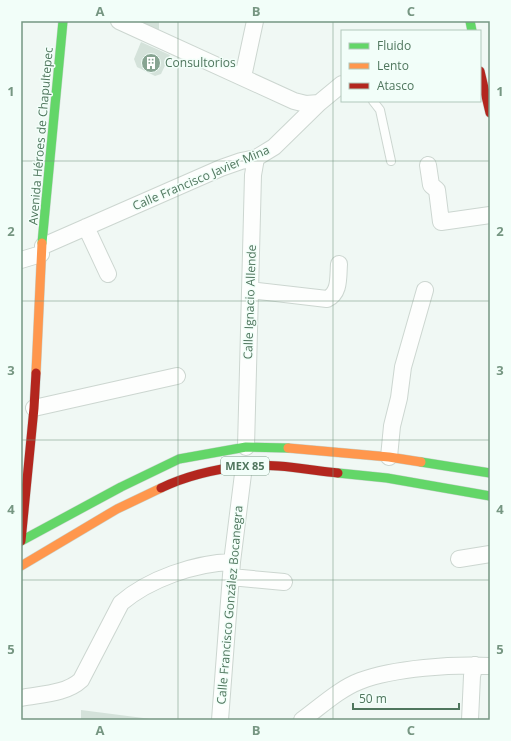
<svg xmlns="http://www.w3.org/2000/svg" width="511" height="741" viewBox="0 0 511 741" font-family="'Open Sans',sans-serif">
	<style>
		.building { fill: #d4e2da }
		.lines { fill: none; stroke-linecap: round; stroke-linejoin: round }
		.lane-casing { stroke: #ccd6d0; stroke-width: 10 }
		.street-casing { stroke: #ccd6d0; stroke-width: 18 }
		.fast-casing { stroke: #c9d5cf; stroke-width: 10 }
		.slow-casing { stroke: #c9d5cf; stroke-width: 10 }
		.jam-casing { stroke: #c9d5cf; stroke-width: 10 }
		.lane { stroke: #fdfefd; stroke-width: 8 }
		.street { stroke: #fdfefd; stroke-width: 16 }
		.fast { stroke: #63d668; stroke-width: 9 }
		.slow { stroke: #ff974d; stroke-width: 9 }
		.jam { stroke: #b3261e; stroke-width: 9 }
		.grid { fill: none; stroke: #769682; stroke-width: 1; stroke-opacity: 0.55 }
		.labels { text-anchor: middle; stroke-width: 3; stroke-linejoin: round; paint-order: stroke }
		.shield { fill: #f2fef9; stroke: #809f8c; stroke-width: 1 }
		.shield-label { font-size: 11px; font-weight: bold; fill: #4f765d }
		.poi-label { font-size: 12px; fill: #4f765d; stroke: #f2fef9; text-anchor: start }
		.street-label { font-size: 12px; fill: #4f765d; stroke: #f2fef9 }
		.neatline { fill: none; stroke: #769682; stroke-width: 1.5 }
		.grid-label { font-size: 13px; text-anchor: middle; font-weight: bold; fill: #769682 }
	</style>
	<rect width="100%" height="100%" fill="#f0f8f4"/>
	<path class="building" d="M139,21H159V31Z
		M141,42L170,55L161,74L155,76L137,67L134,59Z
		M81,710L151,719V720H81Z"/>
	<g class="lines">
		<defs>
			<path id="lane" d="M373,101L380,110L391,161"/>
			<path id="street" d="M119,21L294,101L306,104L319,103
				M243,77L255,21
				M428,165L431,185L437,190L441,222L490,215
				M86,227L108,274
				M43,246L221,168L241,161L256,158L274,147L319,103L342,84
				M21,260L41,254
				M250,290L327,299C340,293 338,278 339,264
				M34,408L177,376
				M246,447L253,175L256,158
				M389,457L392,426L399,398L403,367L425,290
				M459,559L490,554
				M231,577L284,582
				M21,698C41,694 66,694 81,680L121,603C149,579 195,563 232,562
				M220,720L232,562L244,466
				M302,720C320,707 339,689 360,681C394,668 454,664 490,666
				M470,720L472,676L475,665"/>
			<path id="fast" d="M470,21L472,31
				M42,243L63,21
				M421,462L490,473
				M338,473L387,478L490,496
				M21,541L121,487L179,459L246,447L288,448"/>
			<path id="slow" d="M36,373L42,243
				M288,448L389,457L421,462
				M21,566L117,509L161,488"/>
			<path id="jam" d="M480,71L490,113
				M161,488C186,476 216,469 244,466C272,463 309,470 338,473
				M21,541L34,408L36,373"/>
		</defs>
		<use href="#lane" class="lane-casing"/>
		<use href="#street" class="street-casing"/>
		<use href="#fast" class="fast-casing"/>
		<use href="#slow" class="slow-casing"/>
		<use href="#jam" class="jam-casing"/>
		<use href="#lane" class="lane"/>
		<use href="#street" class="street"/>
		<use href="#fast" class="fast"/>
		<use href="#slow" class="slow"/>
		<use href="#jam" class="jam"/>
	</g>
	<path class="grid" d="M178,21V720M333,21V720M21,161H490M21,301H490M21,440H490M21,580H490"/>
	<defs>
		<symbol id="building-disc" viewBox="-11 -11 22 22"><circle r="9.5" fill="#87a492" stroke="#f2fef9"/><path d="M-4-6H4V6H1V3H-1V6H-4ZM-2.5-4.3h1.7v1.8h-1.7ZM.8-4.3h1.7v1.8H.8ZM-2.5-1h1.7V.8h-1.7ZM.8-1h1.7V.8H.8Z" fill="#fff"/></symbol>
	</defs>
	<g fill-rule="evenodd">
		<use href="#building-disc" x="140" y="52" width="22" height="22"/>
	</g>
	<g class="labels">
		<rect class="shield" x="221" y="457" width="48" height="18" rx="3"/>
		<g class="shield-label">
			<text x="245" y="470">MEX 85</text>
		</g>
		<g class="poi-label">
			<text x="165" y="67">Consultorios</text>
		</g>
		<g class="street-label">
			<text transform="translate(41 136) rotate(-85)" y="4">Avenida Héroes de Chapultepec</text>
			<text transform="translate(201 178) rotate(-23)" y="4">Calle Francisco Javier Mina</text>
			<text transform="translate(250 302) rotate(-88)" y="4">Calle Ignacio Allende</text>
			<text transform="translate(230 605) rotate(-85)" y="4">Calle Francisco González Bocanegra</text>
		</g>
	</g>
	<rect width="511" height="741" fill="none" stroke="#f2fef9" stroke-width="44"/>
	<rect x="341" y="30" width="140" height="72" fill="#f2fef9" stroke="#b1c8bb"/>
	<rect x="349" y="43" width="20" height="6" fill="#63d668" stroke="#b1c8bb"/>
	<text x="377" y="50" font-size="12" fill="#4f765d">Fluido</text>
	<rect x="349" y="63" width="20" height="6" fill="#ff974d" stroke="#b1c8bb"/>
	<text x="377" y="70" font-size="12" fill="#4f765d">Lento</text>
	<rect x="349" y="83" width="20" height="6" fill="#b3261e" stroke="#b1c8bb"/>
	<text x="377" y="90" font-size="12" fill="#4f765d">Atasco</text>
	<path d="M353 703v6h106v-6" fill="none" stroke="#4f765d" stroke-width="2"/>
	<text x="359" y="703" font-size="12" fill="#4f765d" stroke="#f2fef9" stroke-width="3" paint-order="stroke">50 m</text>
	<rect x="22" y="22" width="467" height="697" class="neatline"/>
	<g class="grid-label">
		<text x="100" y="16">A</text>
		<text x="256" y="16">B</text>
		<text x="411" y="16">C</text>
		<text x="11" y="96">1</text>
		<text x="500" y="96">1</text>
		<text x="11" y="236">2</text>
		<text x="500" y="236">2</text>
		<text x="11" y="375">3</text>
		<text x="500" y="375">3</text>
		<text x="11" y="514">4</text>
		<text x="500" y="514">4</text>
		<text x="11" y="654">5</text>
		<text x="500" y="654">5</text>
		<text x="100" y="735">A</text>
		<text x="256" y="735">B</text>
		<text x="411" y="735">C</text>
	</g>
</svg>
